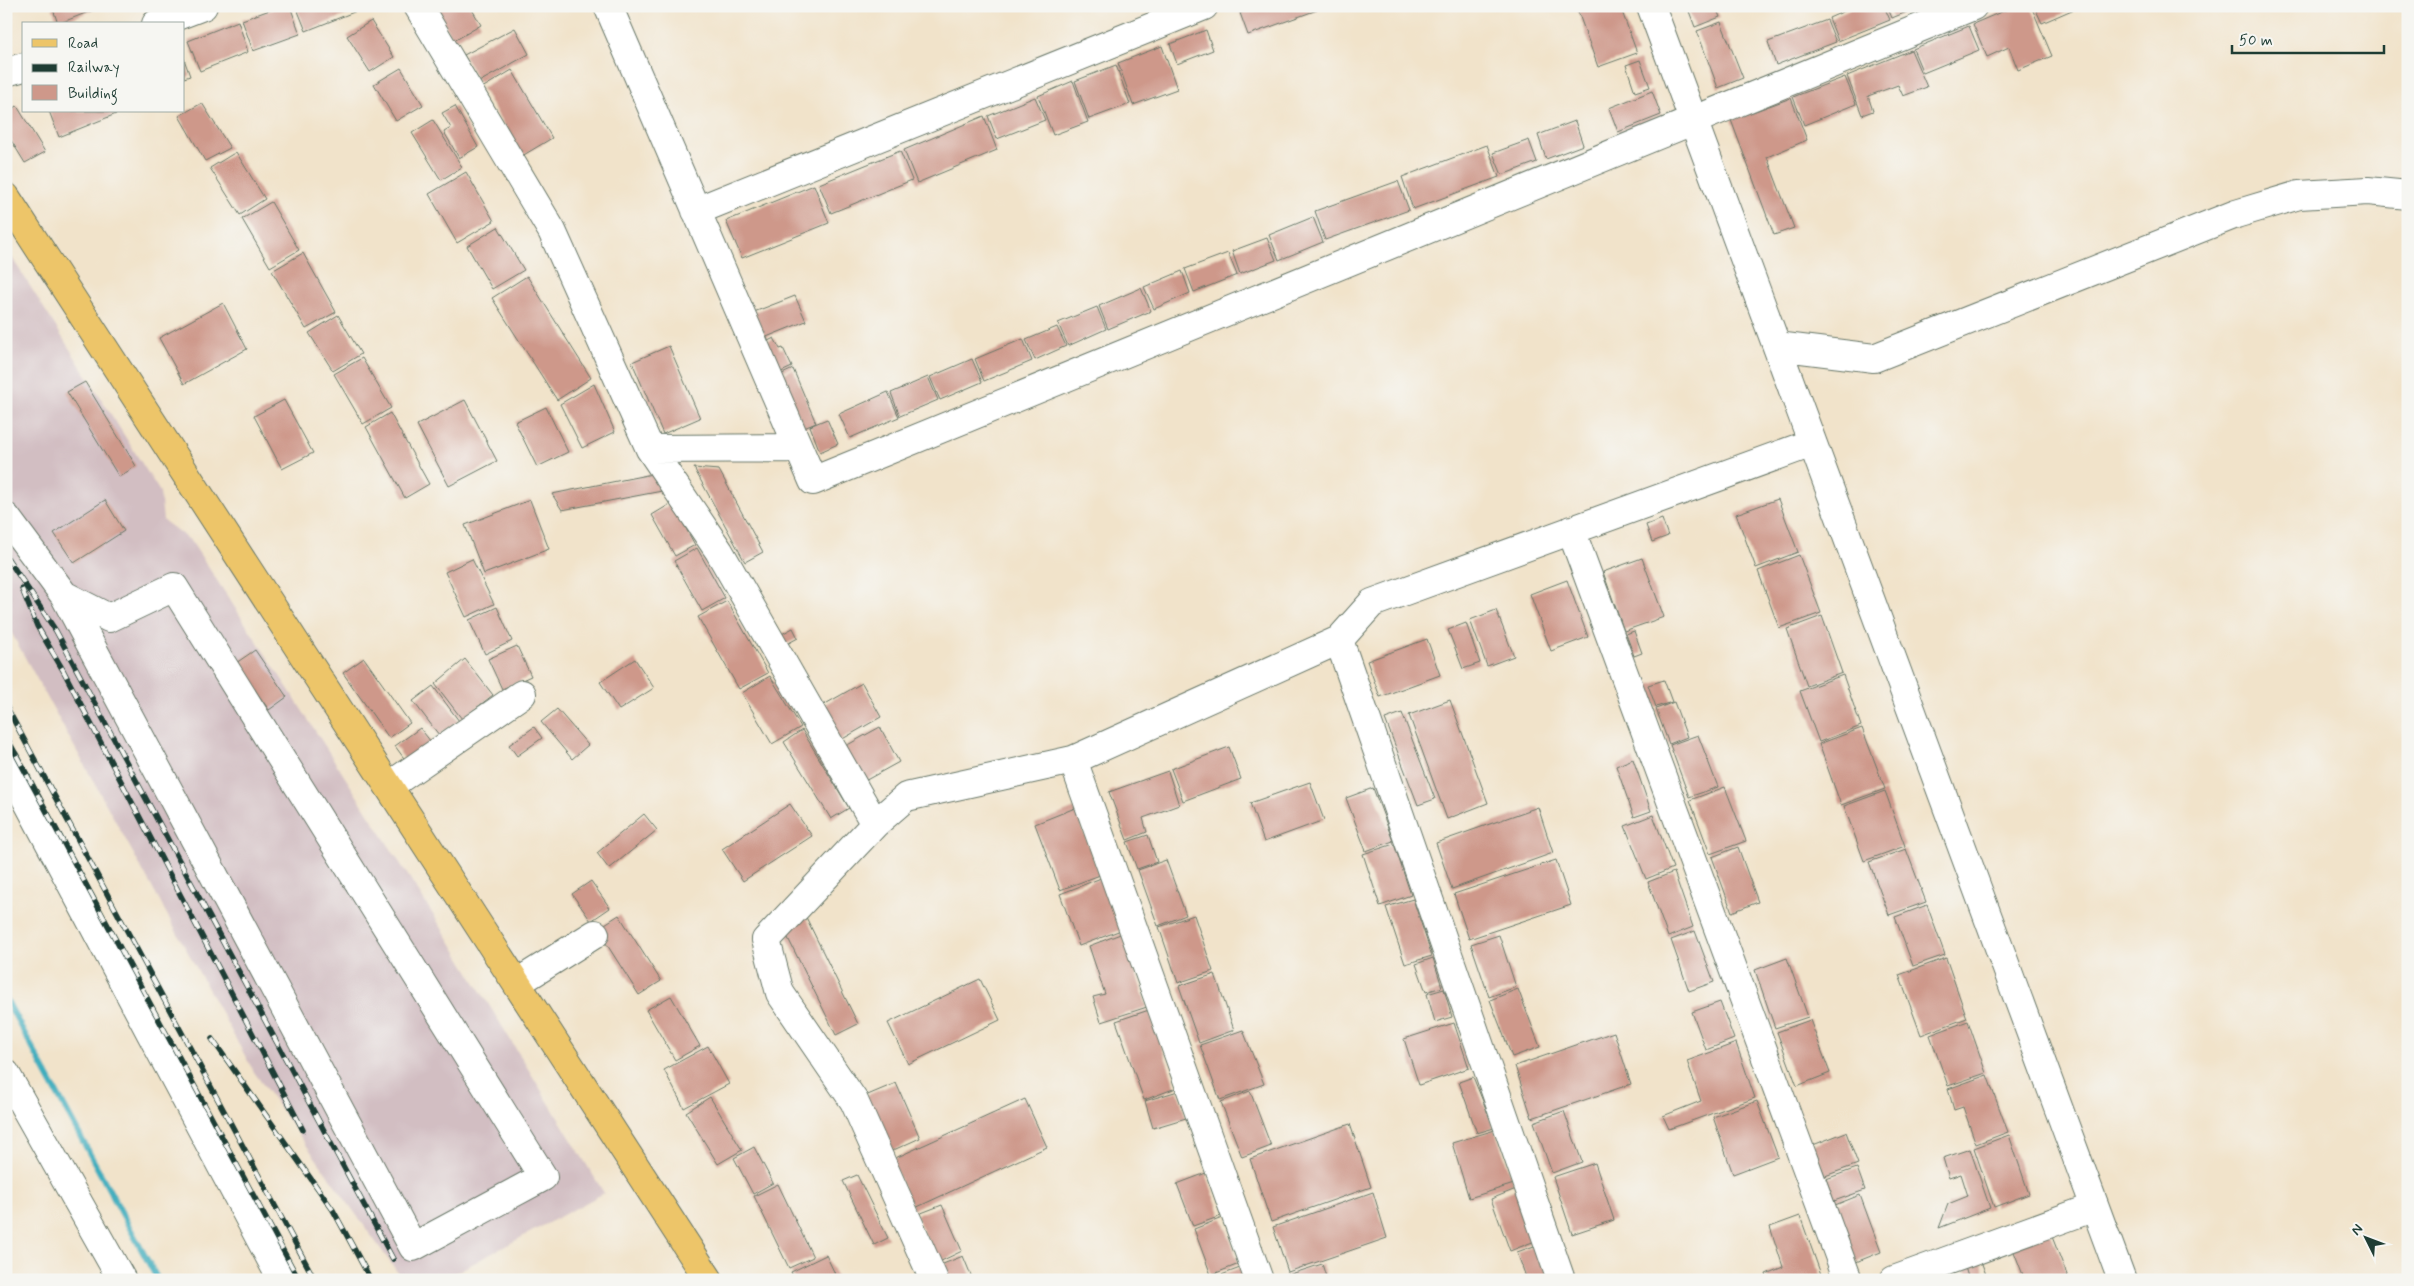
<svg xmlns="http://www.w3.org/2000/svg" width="2414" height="1286" viewBox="0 0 2414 1286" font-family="Mynerve,sans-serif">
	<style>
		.industrial { fill: #d2bec2 }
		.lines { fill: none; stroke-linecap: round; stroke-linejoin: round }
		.stream { stroke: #3fadbd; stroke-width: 6 }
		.building { fill: #ce988a }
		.minor-casing { stroke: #687768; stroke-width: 30 }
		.major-casing { stroke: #687768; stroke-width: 30 }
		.minor { stroke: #fff; stroke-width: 28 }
		.major { stroke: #edc569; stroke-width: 28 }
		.rail-casing { stroke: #1f3d34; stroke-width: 5.5 }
		.rail { stroke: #f6f6f2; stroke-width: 4; stroke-dasharray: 11; stroke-linecap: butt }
	</style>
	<rect width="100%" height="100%" fill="#f6f6f2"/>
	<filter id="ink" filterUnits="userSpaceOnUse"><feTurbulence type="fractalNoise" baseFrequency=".02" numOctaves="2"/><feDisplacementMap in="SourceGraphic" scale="10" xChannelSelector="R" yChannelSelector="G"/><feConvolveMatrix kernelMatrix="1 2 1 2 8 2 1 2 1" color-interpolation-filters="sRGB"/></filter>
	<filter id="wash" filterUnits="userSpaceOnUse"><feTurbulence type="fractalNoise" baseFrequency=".0096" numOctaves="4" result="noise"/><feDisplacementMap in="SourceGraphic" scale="20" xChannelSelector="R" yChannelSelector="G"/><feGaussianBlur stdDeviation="1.12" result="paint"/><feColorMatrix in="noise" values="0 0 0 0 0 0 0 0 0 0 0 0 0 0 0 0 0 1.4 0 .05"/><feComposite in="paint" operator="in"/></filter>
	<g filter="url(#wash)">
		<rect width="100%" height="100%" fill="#f1e3ca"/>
		<path class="industrial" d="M6,248L160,492L163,520L191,541L291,693L450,941L604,1193L442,1280H403L254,1072L6,623Z"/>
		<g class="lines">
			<path class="stream" d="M6,999L158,1280"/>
		</g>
		<g id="blocks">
			<path class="building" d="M52,6H103L58,24Z
				M281,6H290L300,34L253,51L242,20Z
				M296,6H358L359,10L306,31Z
				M434,6H470L481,25L454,41Z
				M1257,6H1316L1317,10L1248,35L1240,13Z
				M1576,6H1620L1637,53L1598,67Z
				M1687,6H1715L1720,17L1695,27Z
				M1856,6H1884L1890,20L1838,41L1829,18Z
				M1887,6H1921L1892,18Z
				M2015,6H2031L2052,56L2018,70L2009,47L1987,57L1973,24Z
				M2034,6H2081L2042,23Z
				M1827,20L1836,42L1776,65L1768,42Z
				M238,21L248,52L200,71L188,41Z
				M371,21L394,57L370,72L347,36Z
				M1721,22L1743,78L1718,88L1697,31Z
				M1969,26L1979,50L1923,73L1913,49Z
				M515,28L529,54L479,82L464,55Z
				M1206,30L1213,50L1177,64L1170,44Z
				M1162,46L1177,89L1133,105L1118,63Z
				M1911,50L1927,87L1903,96L1898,85L1868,96L1873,111L1862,115L1847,76Z
				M184,59L190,76L184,78Z
				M1640,60L1650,87L1635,92L1626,65Z
				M1116,65L1130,104L1089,119L1075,81Z
				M401,68L423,105L396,121L374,84Z
				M512,70L552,138L522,156L482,88Z
				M1845,77L1856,104L1804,125L1793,97Z
				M1073,81L1088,122L1053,135L1038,96Z
				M1652,91L1661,115L1618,132L1609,108Z
				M1035,97L1045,120L997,139L988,116Z
				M1791,98L1807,140L1767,157L1794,228L1774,235L1731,120Z
				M202,103L230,148L205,161L179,116Z
				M17,106L45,152L25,163L6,132V113Z
				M455,106L478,147L459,158L444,132L451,128L442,113Z
				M49,111H114L116,114L59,137Z
				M984,116L997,150L917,183L904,150Z
				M433,120L462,167L441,180L412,133Z
				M1575,121L1583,145L1546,159L1538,135Z
				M1529,140L1537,162L1502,175L1493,153Z
				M1487,145L1499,177L1413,209L1402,177Z
				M900,151L912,180L831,213L819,184Z
				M236,152L265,199L240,215L210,168Z
				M466,172L494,221L457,243L429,194Z
				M1398,181L1409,210L1325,240L1315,211Z
				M814,185L829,223L742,258L726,221Z
				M271,202L299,250L270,267L242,219Z
				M1313,217L1323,242L1279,260L1269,235Z
				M498,227L524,270L492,289L467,246Z
				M1267,238L1276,260L1240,274L1232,251Z
				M303,253L336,312L306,329L272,271Z
				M1228,253L1237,275L1194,292L1185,269Z
				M1182,271L1190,293L1154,309L1144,287Z
				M527,276L591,378L557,400L492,298Z
				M1141,288L1151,311L1108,329L1099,306Z
				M795,296L806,321L764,338L754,312Z
				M223,303L247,349L184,384L159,338Z
				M1097,307L1106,329L1068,346L1058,323Z
				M338,315L361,354L333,371L309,333Z
				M1057,327L1066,346L1035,360L1026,340Z
				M774,338L780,349L783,348L792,367L779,373L766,342Z
				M1023,339L1032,361L984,381L975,359Z
				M669,346L700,418L663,434L632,362Z
				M362,358L391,408L363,424L334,374Z
				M972,359L982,382L940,400L930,377Z
				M793,369L816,423L804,428L780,375Z
				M928,377L938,400L900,416L891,393Z
				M85,382L136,466L119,477L67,392Z
				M594,384L615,432L582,448L560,404Z
				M888,392L899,417L850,438L839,414Z
				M284,400L313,453L282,469L254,416Z
				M465,400L497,461L449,486L417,425Z
				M546,407L568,452L537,467L515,422Z
				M390,413L429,484L405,498L366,427Z
				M827,419L838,444L820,452L810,426Z
				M694,468L719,470L763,552L745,562Z
				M652,474L662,491L562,510L552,494Z
				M1778,499L1798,552L1756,568L1736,514Z
				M105,500L124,531L74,563L54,533Z
				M530,500L549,549L484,574L465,525Z
				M672,503L695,545L675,556L652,515Z
				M1662,519L1668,536L1652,542L1646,525Z
				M697,548L725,598L702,611L674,561Z
				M1799,555L1821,613L1779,628L1758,571Z
				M1642,558L1664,617L1624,631L1603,572Z
				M472,559L494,604L466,617L445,572Z
				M1567,580L1588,637L1551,651L1530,594Z
				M727,601L768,673L739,689L698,617Z
				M497,607L512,641L485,654L469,620Z
				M1496,610L1514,656L1487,666L1470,620Z
				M1822,616L1842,673L1807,686L1787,629Z
				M1466,623L1480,663L1463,669L1448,630Z
				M793,628L798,638L783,646L778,636Z
				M1634,631L1642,653L1634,656L1626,634Z
				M1427,639L1440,675L1380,697L1367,661Z
				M517,646L531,676L502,689L488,659Z
				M255,650L287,697L269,710L236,663Z
				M364,658L410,723L389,738L343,673Z
				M465,659L493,695L462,719L435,684Z
				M635,659L654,688L619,710L600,682Z
				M1843,675L1861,726L1819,742L1800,691Z
				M770,676L801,727L772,744L742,693Z
				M1664,680L1672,702L1656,707L1648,685Z
				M862,683L881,717L839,741L820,707Z
				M433,686L459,721L439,735L413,701Z
				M1450,700L1488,803L1447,819L1409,715Z
				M1674,702L1687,737L1669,744L1656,709Z
				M557,709L588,745L572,759L541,722Z
				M1402,713L1435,799L1418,805L1385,719Z
				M534,727L542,738L517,756L509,745Z
				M880,727L899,762L861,783L842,748Z
				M420,728L431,742L406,761L395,746Z
				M1862,728L1885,789L1841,805L1819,744Z
				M802,730L849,808L831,819L784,742Z
				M1698,735L1718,787L1689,797L1670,745Z
				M1229,747L1241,779L1183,801L1171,769Z
				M1633,759L1651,811L1634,817L1616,766Z
				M1168,771L1179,805L1143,818L1147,832L1127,840L1109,792Z
				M1310,782L1324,820L1264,842L1250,803Z
				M1725,787L1746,841L1710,854L1690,800Z
				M1373,788L1393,841L1366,851L1346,798Z
				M1885,791L1905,846L1864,861L1844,806Z
				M790,804L812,836L743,881L722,849Z
				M1538,807L1553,853L1452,889L1436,843Z
				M1075,808L1100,875L1060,890L1035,824Z
				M644,814L657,830L609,869L597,853Z
				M1653,815L1673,868L1646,879L1625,826Z
				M1148,835L1157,862L1137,869L1127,842Z
				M1394,844L1411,895L1380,906L1363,854Z
				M1738,847L1758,902L1732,912L1712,857Z
				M1906,849L1926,902L1889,915L1869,862Z
				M1166,860L1186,915L1158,926L1138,870Z
				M1556,860L1571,905L1469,939L1454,894Z
				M1674,872L1693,927L1668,937L1648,882Z
				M1101,878L1121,930L1079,946L1060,894Z
				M591,881L610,908L591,921L572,894Z
				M1413,899L1432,956L1405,964L1386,907Z
				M1927,905L1945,955L1913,966L1895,917Z
				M804,913L858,1024L836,1035L785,932Z
				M619,915L661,981L639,995L597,929Z
				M1194,915L1213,971L1178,983L1159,927Z
				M1695,931L1714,982L1689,991L1671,940Z
				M1123,933L1147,1007L1101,1022L1093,997L1105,994L1089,946Z
				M1499,935L1516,987L1489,997L1471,944Z
				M1433,958L1442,987L1426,992L1416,964Z
				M1787,958L1808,1017L1775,1028L1755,970Z
				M1946,958L1967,1018L1921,1035L1899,975Z
				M1215,974L1234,1030L1199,1043L1179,986Z
				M980,979L1000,1020L908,1064L888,1023Z
				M1444,989L1452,1017L1435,1022L1427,994Z
				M1518,989L1540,1047L1512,1057L1490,1000Z
				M671,996L700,1046L675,1060L646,1010Z
				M1720,1002L1734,1039L1706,1050L1692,1012Z
				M1149,1010L1176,1088L1144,1100L1116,1021Z
				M1810,1020L1830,1073L1797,1086L1777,1032Z
				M1968,1021L1986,1073L1948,1086L1930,1035Z
				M1454,1023L1469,1068L1419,1085L1404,1039Z
				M1243,1030L1264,1084L1220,1100L1200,1045Z
				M1614,1032L1631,1084L1532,1118L1515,1066Z
				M1736,1043L1755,1098L1669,1129L1663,1116L1701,1101L1687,1061Z
				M708,1046L729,1084L684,1108L664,1070Z
				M1987,1075L2008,1132L1976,1144L1963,1107L1954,1110L1948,1089Z
				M1473,1077L1494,1128L1477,1133L1459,1082Z
				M896,1083L920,1138L887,1153L863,1097Z
				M1178,1091L1186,1118L1153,1128L1145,1101Z
				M1250,1091L1271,1146L1242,1157L1221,1102Z
				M710,1097L742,1150L718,1164L686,1112Z
				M1025,1099L1047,1147L913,1209L891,1160Z
				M1757,1101L1778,1157L1733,1174L1713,1117Z
				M1564,1111L1582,1162L1552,1173L1534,1122Z
				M1350,1124L1371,1187L1271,1222L1250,1159Z
				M1495,1130L1514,1184L1469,1198L1452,1143Z
				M1846,1132L1858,1164L1825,1176L1813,1145Z
				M2009,1135L2029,1194L1994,1207L1974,1148Z
				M754,1147L773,1183L753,1194L734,1158Z
				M1970,1149L1990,1208L1939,1228L1948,1204L1968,1196L1961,1174L1949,1178L1943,1158Z
				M1595,1163L1614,1220L1572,1234L1553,1177Z
				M1857,1168L1865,1190L1834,1201L1826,1179Z
				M1206,1173L1221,1216L1193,1226L1177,1184Z
				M857,1175L888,1238L874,1245L843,1181Z
				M778,1184L813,1257L789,1268L754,1196Z
				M1516,1189L1535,1241L1510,1251L1491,1199Z
				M1373,1192L1387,1238L1288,1272L1273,1227Z
				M1860,1195L1881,1252L1856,1262L1835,1205Z
				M942,1205L962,1251L937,1263L916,1215Z
				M1800,1216L1823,1280H1768L1766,1274L1783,1267L1770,1227Z
				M1222,1218L1239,1264L1211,1275L1194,1229Z
				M2049,1229L2069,1280H2025L2011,1244Z
				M1537,1245L1550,1280H1527L1517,1252Z
				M826,1255L838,1280H795L791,1272Z
				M963,1256L973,1280H944L938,1266Z
				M1979,1256L1988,1280H1969L1963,1261Z
				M1322,1264L1327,1280H1287L1285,1276Z
				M1240,1268L1245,1280H1208Z"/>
		</g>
	</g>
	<g filter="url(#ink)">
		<use href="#blocks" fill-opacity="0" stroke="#687768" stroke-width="1"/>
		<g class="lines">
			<defs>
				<path id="minor" d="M418,6L552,231L650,449L719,551L875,824
					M608,6L813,481L1973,6
					M1651,6L2122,1280
					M156,24L203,6
					M6,72L24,67
					M696,211L1204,6
					M1777,346L1874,358L2236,214L2299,195L2368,191L2408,195
					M650,449L798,448
					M6,517L64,595L413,1247L543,1177L174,587L109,618L64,595
					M1571,530L1848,1280
					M1339,640L1561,1280
					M1073,760L1259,1280
					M6,761L282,1280
					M389,786L522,694
					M517,983L595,934
					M6,1074L122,1280
					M934,1280L854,1101L780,993L766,940L875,824L906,797L1073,760L1339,640L1372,603L1812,443
					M1894,1280L2095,1207"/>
				<path id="major" d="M6,197L709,1280"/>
			</defs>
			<use href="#minor" class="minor-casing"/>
			<use href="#major" class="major-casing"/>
			<use href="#minor" class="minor"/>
			<use href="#major" class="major"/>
			<defs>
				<path id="rail" d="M6,556L56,631L393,1259
					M22,589L37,626L63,670L303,1130
					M6,706L315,1280
					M6,736L299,1280
					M212,1039L333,1210L371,1280"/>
			</defs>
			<use href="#rail" class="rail-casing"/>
			<use href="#rail" class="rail"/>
		</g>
	</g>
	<rect width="2414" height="1286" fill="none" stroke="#f6f6f2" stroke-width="25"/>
	<rect x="22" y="22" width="162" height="90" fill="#f6f6f2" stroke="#a0aca6"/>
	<rect x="32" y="39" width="25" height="8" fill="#edc569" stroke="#a0aca6"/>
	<text x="68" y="48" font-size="15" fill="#1f3d34">Road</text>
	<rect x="32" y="64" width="25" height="8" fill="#1f3d34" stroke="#a0aca6"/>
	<text x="68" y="72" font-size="15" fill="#1f3d34">Railway</text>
	<rect x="32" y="85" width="25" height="15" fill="#ce988a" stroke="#a0aca6"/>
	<text x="68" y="98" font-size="15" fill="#1f3d34">Building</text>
	<g transform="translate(2366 1238) rotate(312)" stroke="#f6f6f2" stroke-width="4" paint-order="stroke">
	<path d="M0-4L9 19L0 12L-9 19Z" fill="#1f3d34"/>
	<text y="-8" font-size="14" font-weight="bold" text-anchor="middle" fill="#1f3d34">N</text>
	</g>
	<path d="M2232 45v8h152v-8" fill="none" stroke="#1f3d34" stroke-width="2.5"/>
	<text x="2239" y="45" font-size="15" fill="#1f3d34" stroke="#f6f6f2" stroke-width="4" paint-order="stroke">50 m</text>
</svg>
